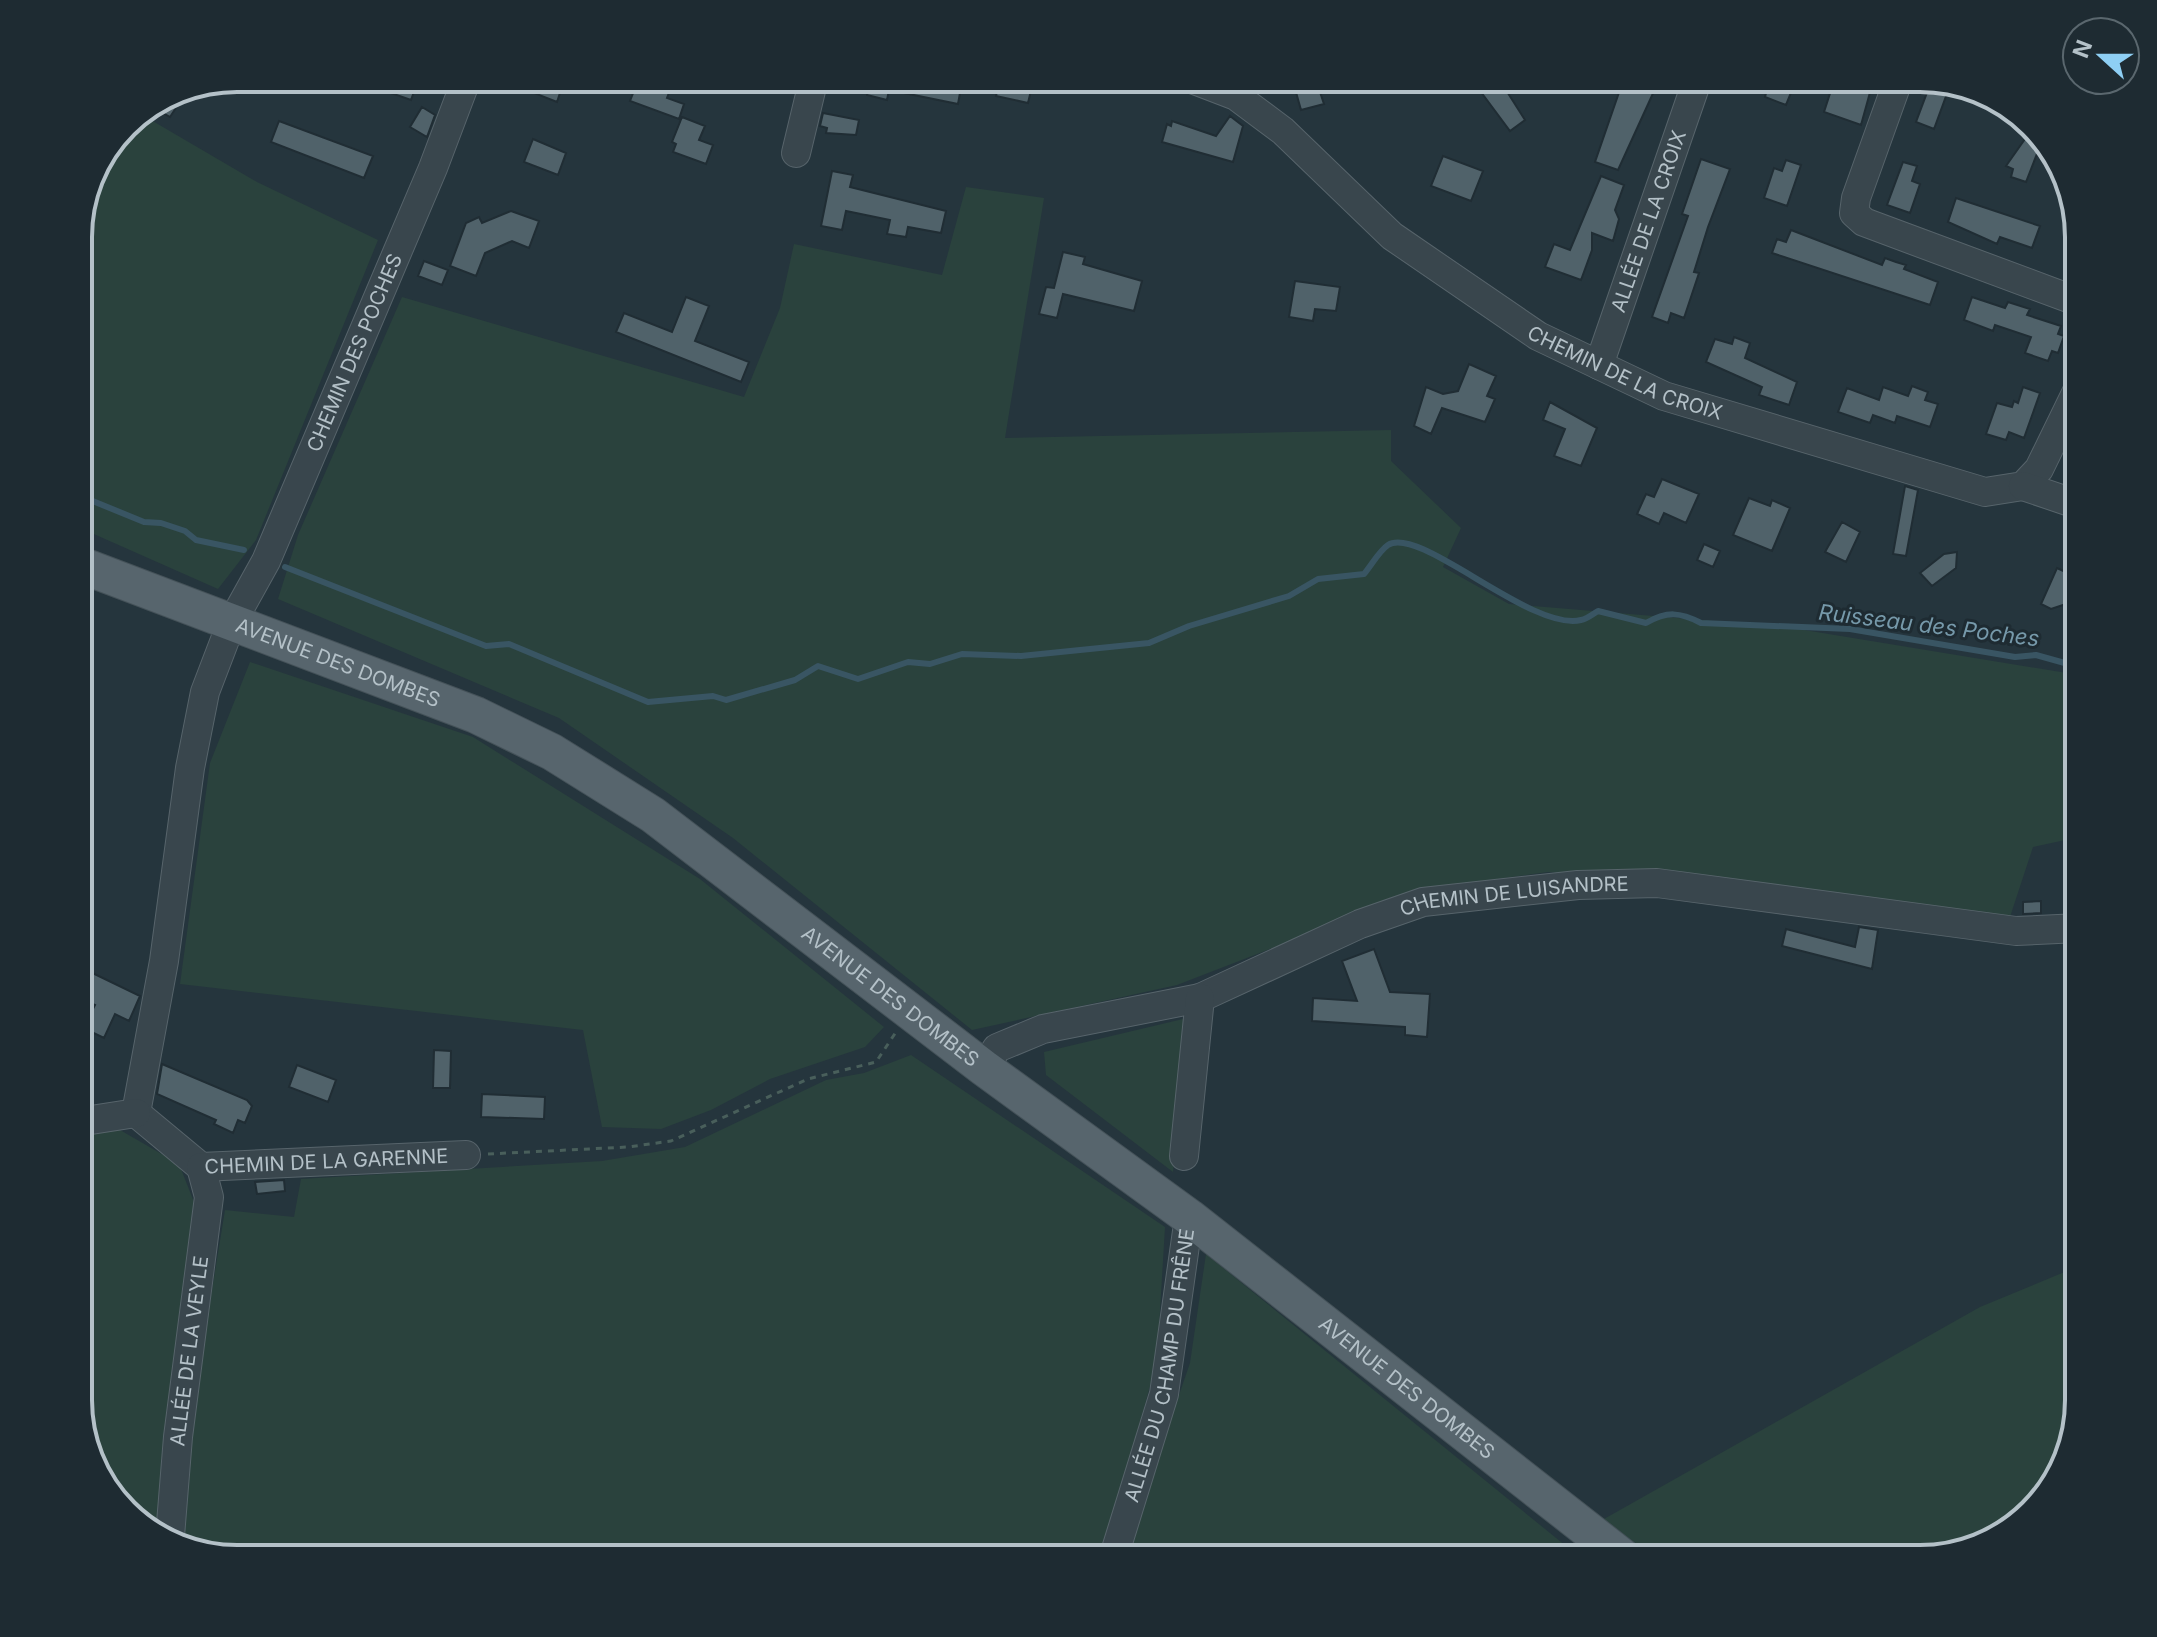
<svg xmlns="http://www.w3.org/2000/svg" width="2157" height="1637" viewBox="0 0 2157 1637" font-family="Inter,sans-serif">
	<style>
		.green { fill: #2a423d }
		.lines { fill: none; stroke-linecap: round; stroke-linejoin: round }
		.stream { stroke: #395563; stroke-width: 6 }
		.building { fill: #50626a; stroke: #202d34; stroke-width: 2 }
		.minor-casing { stroke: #57646b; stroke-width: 30 }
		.major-casing { stroke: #455259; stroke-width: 38 }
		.path { stroke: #495f5b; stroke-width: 3; stroke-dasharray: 6 6; stroke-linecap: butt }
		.minor { stroke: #39464d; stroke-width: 28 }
		.major { stroke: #57656d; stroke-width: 36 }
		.labels { text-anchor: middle; stroke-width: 6; stroke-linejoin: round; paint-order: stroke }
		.street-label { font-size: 20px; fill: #b4c1c8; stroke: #1e2b32 }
		.water-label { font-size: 22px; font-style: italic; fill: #7699aa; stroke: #1e2b32 }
		.rim { fill: none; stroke: #b4c1c8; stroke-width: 4 }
	</style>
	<rect width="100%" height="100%" fill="#25353d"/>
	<path class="green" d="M139,113L257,182L378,240L256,540L218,589L78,527V226L95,166Z
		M966,187L1044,198L1005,438L1391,430V461L1461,528L1443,567L1509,604L1786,627L2079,675V837L2033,847L2007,926L1654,881L1548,872L1425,889L1177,985L972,1030L733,838L559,718L278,599L298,535L402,297L744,397L780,308L794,244L942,275Z
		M250,662L473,737L700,879L884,1027L865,1047L770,1079L711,1110L661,1129L602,1127L583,1030L180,984L210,763Z
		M1183,1019L1185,1057L1173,1172L1046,1075L1044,1052Z
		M911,1055L1165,1227L1157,1361L1102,1559H237L184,1541L194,1401L225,1210L294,1217L301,1179L602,1161L685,1147L826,1080L864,1073Z
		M120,1130L179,1164L196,1207L162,1533L140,1526L95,1471L78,1410V1131Z
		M1206,1254L1582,1559H1129L1155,1465L1190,1363Z
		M2079,1266V1400L2046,1497L1990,1543L1920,1559H1656L1604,1519L1980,1307Z"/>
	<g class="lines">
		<path class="stream" d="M78,495L144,522L161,523L185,531L196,540L244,550
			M285,567L486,646L509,644L648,702L713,696L726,700L795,680L818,666L858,679L908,662L930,664L962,654L1021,656L1149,643L1189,626L1289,596L1318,579L1364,574C1371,566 1379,551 1388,545C1420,525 1531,632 1581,620C1587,619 1593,614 1598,611L1646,623C1667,611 1680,612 1701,623L1850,629L2015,657L2036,655L2079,667"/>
	</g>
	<path class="building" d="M390,78H419L411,100L385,91Z
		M496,78H565L557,102Z
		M639,78H652L672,85L667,98L684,104L679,119L630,101Z
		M867,78H939L962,82L958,104L889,90L887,100L867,95Z
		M1000,78H1034L1028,103L996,96Z
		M1292,78H1323L1320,92L1324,104L1301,110Z
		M1624,78L1655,89L1618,170L1595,162Z
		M1770,78H1797L1786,105L1765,97Z
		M1835,78H1874L1861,125L1824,112Z
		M1499,79L1525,120L1510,131L1481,92Z
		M1931,82L1949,88L1934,129L1916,122Z
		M189,88L170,117L151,106L177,90Z
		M422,107L435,115L427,137L410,127Z
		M823,113L859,120L856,135L826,133L827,128L820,126Z
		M1230,116L1243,126L1233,162L1162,142L1167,124L1171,126L1172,121L1216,136Z
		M682,117L705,126L699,140L713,145L706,164L673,152L676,144L672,142Z
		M279,121L373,156L364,178L271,142Z
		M2032,129L2042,141L2026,182L2011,177L2013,169L2006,166Z
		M533,139L566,153L558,175L524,162Z
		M1443,156L1483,171L1471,201L1431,186Z
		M1701,159L1730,169L1708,227L1694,272L1699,273L1684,318L1671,313L1668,323L1652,317L1688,216L1682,214Z
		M1786,160L1801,165L1787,206L1764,198L1774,168L1782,171Z
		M1903,162L1917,166L1912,181L1920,184L1910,213L1887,205Z
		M832,171L853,175L850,187L946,211L941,233L908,227L906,237L887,234L890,220L846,211L842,230L821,226Z
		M1601,176L1624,185L1615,210L1619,219L1613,241L1592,233V250L1581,280L1545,267L1554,244L1570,250Z
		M1956,198L2040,226L2032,248L2000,237L1997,244L1948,222Z
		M511,211L539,221L529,248L512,241L485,253L476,276L450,266L466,223L479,217L482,223Z
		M1791,230L1882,265L1885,258L1896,262L1906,265L1904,269L1938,282L1930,305L1772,253L1777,239L1786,242Z
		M1063,252L1085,257L1083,264L1142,281L1134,311L1063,294L1057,318L1039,314L1046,287L1054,288Z
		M424,261L448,270L442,285L418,276Z
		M1295,281L1340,287L1336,311L1315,309L1313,321L1289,317Z
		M686,297L709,306L695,341L749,362L741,382L616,332L624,313L672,332Z
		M1972,297L2005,308L2008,302L2030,309L2027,315L2061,326L2058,334L2064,336L2058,353L2052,351L2048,361L2025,353L2031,337L1995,325L1993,331L1964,320Z
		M1734,337L1750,343L1745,358L1797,382L1789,405L1759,395L1762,387L1706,362L1715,339L1732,344Z
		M1469,364L1496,376L1487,396L1495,399L1485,422L1442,408L1431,434L1414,426L1426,387L1443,394L1458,391Z
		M1912,386L1928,392L1925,400L1938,404L1930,427L1897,416L1895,423L1873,415L1870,423L1838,412L1847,388L1879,400L1883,387L1908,396Z
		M2023,387L2040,393L2024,438L2009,432L2006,440L1986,434L1997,403L2012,407L2014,401L2018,403Z
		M1550,402L1597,428L1581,466L1554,456L1565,429L1543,420Z
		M1662,479L1699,494L1686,523L1664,513L1659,524L1637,514L1646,494L1654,497Z
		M1905,486L1918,490L1906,556L1893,554Z
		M1749,498L1770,506L1772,500L1790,508L1772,551L1733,535Z
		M1842,522L1860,532L1846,562L1825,552Z
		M1704,544L1720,551L1713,567L1697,560Z
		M1957,552L1956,568L1932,586L1920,573L1944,554Z
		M2057,568L2072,575L2079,592L2067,597L2069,603L2051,609L2041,604Z
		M2079,874V911L2066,912L2064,875Z
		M2041,901V913L2023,914V902Z
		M1859,927L1878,930L1872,969L1782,946L1786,929L1855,947Z
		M1374,949L1390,992L1430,994L1427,1037L1405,1035V1027L1312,1021L1313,998L1357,1001L1342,961Z
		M78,966L140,996L129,1021L115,1014L104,1038L83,1028L95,1005L78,997Z
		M434,1050L451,1051L450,1088H433Z
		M162,1064L247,1100L252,1106L245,1123L238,1120L233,1133L214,1124L216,1120L157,1094Z
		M297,1065L336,1080L328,1102L289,1087Z
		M482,1094L545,1097L544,1119L481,1117Z
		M284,1180L285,1191L257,1194L255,1182Z"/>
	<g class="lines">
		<defs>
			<g id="minor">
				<path id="s1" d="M1189,78L1236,96L1283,131L1392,236L1538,336L1664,396L1985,492L2023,486L2039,469L2079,387"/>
				<path d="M1899,78L1856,198L1854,213L1864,222L2079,302"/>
				<path d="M796,153L814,78"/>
				<path id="s2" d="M1599,365L1698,78"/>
				<path d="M2023,486L2079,505"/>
				<path id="s3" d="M984,1068L997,1048L1043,1029L1200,998L1360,924L1423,902L1578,885L1657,883L2016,931L2079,928"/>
				<path id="s4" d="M136,1113L164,961L190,768L205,692L231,624L266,561L433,168L467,78"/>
				<path id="s5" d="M136,1113L201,1167L466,1155"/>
				<path d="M78,1122L136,1113"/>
				<path d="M1184,1156L1200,998"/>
				<path id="s6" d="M170,1536L178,1437L209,1197L201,1167"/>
				<path id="s7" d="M1113,1559L1164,1394L1189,1217"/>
			</g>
			<g id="major">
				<path id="s8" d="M78,564L476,715L552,752L653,815L984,1068L1189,1217L1625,1559"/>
			</g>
		</defs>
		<use href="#minor" class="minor-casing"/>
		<use href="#major" class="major-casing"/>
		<path class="path" d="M488,1154L628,1147L671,1141L808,1079L876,1062L896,1032"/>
		<use href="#minor" class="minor"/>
		<use href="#major" class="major"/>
	</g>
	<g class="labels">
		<g class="street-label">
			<text dy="7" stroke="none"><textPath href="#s2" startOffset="152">ALLÉE DE LA CROIX</textPath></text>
			<text dy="7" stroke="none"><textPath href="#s4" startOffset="798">CHEMIN DES POCHES</textPath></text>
			<text dy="7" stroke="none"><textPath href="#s1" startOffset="532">CHEMIN DE LA CROIX</textPath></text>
			<text dy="7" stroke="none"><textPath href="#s8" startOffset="278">AVENUE DES DOMBES</textPath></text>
			<text dy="7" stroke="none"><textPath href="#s3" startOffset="568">CHEMIN DE LUISANDRE</textPath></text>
			<text dy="7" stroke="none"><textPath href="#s8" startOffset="928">AVENUE DES DOMBES</textPath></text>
			<text dy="7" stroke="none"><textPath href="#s5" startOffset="210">CHEMIN DE LA GARENNE</textPath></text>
			<text dy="7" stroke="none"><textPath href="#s6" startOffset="186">ALLÉE DE LA VEYLE</textPath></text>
			<text dy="7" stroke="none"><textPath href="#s7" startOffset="200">ALLÉE DU CHAMP DU FRÊNE</textPath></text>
			<text dy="7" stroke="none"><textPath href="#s8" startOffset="1576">AVENUE DES DOMBES</textPath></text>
		</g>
		<g class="water-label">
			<text transform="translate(1929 625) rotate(7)" y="8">Ruisseau des Poches</text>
		</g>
	</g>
	<path d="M0 0H2157V1637H0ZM237 92H1920A145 145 0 0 1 2065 237V1400A145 145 0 0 1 1920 1545H237A145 145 0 0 1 92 1400V237A145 145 0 0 1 237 92Z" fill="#1e2b32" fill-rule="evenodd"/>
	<path class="rim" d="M237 92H1920A145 145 0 0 1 2065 237V1400A145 145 0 0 1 1920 1545H237A145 145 0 0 1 92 1400V237A145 145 0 0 1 237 92Z"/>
	<g transform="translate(2101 56) rotate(291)"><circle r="38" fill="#1e2b32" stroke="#5a676e" stroke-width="2"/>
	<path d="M0-6L14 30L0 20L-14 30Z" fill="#8ecff4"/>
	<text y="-12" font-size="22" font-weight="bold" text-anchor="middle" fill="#b4c1c8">N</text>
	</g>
</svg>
